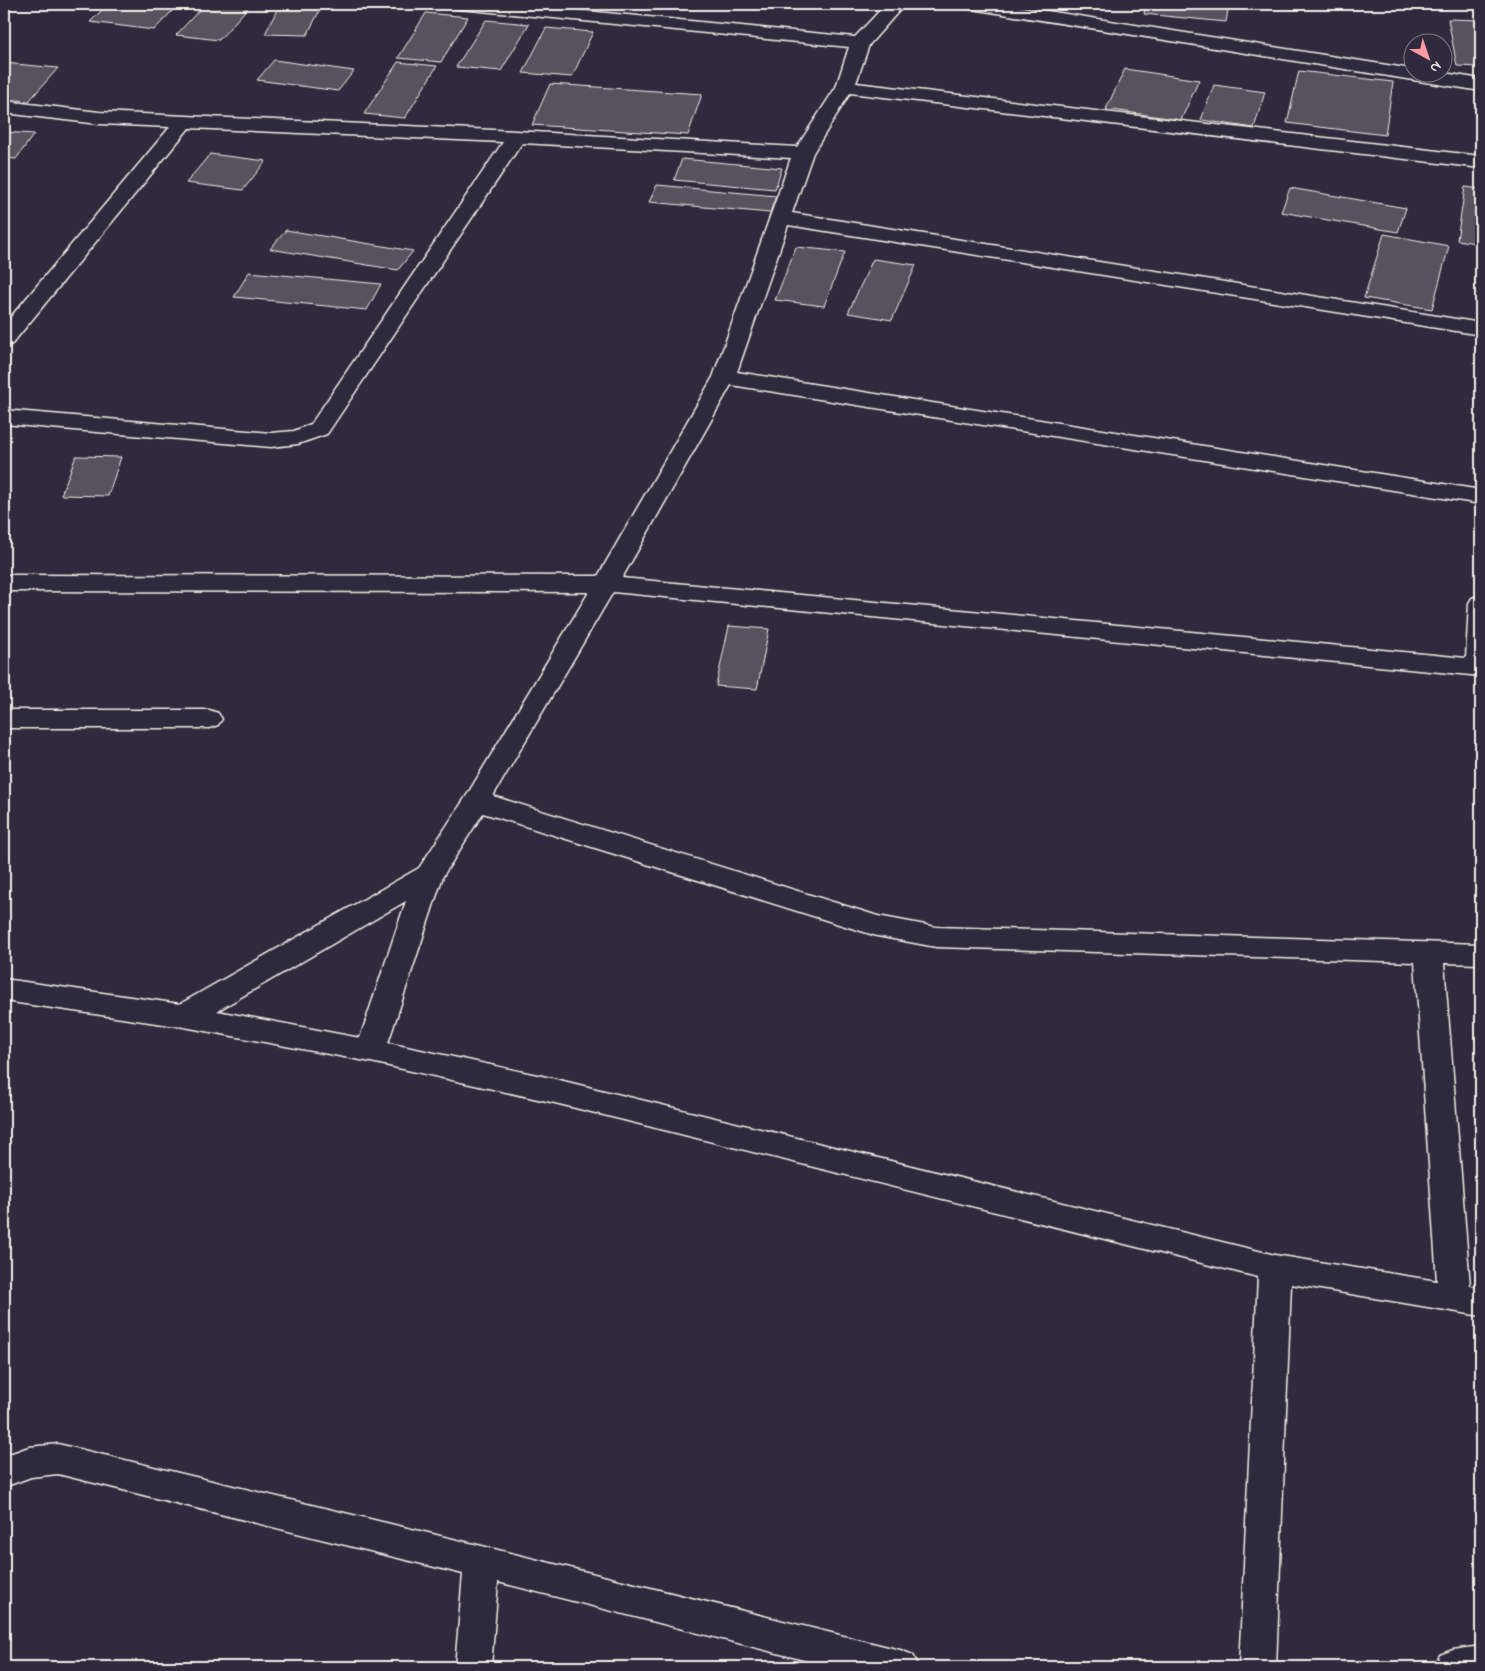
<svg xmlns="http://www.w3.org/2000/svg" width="1485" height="1671" viewBox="0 0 1485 1671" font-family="'Indie Flower',sans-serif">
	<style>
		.building { fill: #56525f; stroke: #f4f1e8 }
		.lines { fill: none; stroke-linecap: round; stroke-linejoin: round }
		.minor-casing { stroke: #f4f1e8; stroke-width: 3 }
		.minor { fill: #2f2a3d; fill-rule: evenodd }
	</style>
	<rect width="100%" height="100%" fill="#2f2a3d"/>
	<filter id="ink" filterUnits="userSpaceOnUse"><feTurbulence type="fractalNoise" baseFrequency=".02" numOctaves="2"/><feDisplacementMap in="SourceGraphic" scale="10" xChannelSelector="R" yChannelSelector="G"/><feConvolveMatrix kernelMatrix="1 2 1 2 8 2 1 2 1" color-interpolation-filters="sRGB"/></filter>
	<g filter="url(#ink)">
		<path class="building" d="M108,4H160L177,6L154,30L90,22Z
			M205,4H251L219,40L176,35Z
			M280,4L322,6L307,35L265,34Z
			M1146,4H1229L1226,22L1144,14Z
			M426,13L468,17L441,62L398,58Z
			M1448,19L1481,20V67L1457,66Z
			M486,20L529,24L501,71L456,67Z
			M546,28L593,32L572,77L523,73Z
			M274,60L354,71L338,91L257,80Z
			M398,62L437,66L405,118L364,114Z
			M4,63L58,68L29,101L4,99Z
			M1125,69L1199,80L1181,120L1106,109Z
			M1299,71L1393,82L1385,135L1287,123Z
			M550,84L702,94L688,135L532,125Z
			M1214,85L1265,92L1254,128L1201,120Z
			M4,132L34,134L16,159L4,158Z
			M210,154L266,161L243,190L186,183Z
			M682,159L782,168L775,189L674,180Z
			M657,185L776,196L770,213L649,202Z
			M1465,187L1481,189V244L1457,240Z
			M1290,188L1406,208L1398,232L1281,212Z
			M286,230L413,251L398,270L270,249Z
			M1384,234L1449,246L1432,309L1364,298Z
			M796,247L845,252L824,306L775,300Z
			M873,259L916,265L892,320L848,313Z
			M249,272L381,284L367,310L234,297Z
			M76,456L121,457L108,496L61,495Z
			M729,626L769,629L757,689L716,686Z"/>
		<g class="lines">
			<defs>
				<path id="minor" d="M451,4H513L855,37L886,4H905L869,45L856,83L1481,156V168L850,93L813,153L792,213L1481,323V335L788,225L737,372L1481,490V504L731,385L622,578L1466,658L1469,603L1472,598L1481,595V676L613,592L493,796L878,916L936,927L1481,944V964L1444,963L1470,1286L1481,1288V1316L1291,1284L1276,1667H1239L1258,1277L551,1102L371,1062L184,1027L4,1001V979L180,1004L419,868L467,795L589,592L4,591V575L598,576L713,377L791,158L522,143L327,434L298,444L271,447L4,424V410L271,433L294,431L311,424L503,142L189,128L12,344L4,346V325L170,127L99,124L4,113V101L99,112L516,131L797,147L836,87L849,47L460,9L454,8ZM483,813L877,936L936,947L1415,962L1437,1281L1275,1255L551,1078L388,1043L443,876ZM406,901L360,1038L217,1011Z
					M963,4H1004L1412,69V72H1438L1481,79V91L972,9L966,8Z
					M4,710H209L218,713L222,719L218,725L209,728H4Z
					M58,1444L482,1546L900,1650L913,1655L919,1667H832L498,1582L491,1667H455L463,1574L58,1474L31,1477L4,1487V1456L29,1447Z
					M1481,1646V1667H1435L1440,1655L1453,1650Z"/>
			</defs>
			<use href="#minor" class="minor-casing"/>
			<use href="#minor" class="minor"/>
		</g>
	</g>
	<rect width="1485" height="1671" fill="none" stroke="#2f2a3d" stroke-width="20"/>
	<rect x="10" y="10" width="1465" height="1651" fill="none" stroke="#f4f1e8" stroke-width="2" filter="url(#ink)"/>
	<g transform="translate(1428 58) rotate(140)"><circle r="24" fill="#2f2a3d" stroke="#7e7a81"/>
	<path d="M0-4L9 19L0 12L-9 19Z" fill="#ff9aa2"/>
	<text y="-8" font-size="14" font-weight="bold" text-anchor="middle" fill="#f4f1e8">N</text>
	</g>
</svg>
